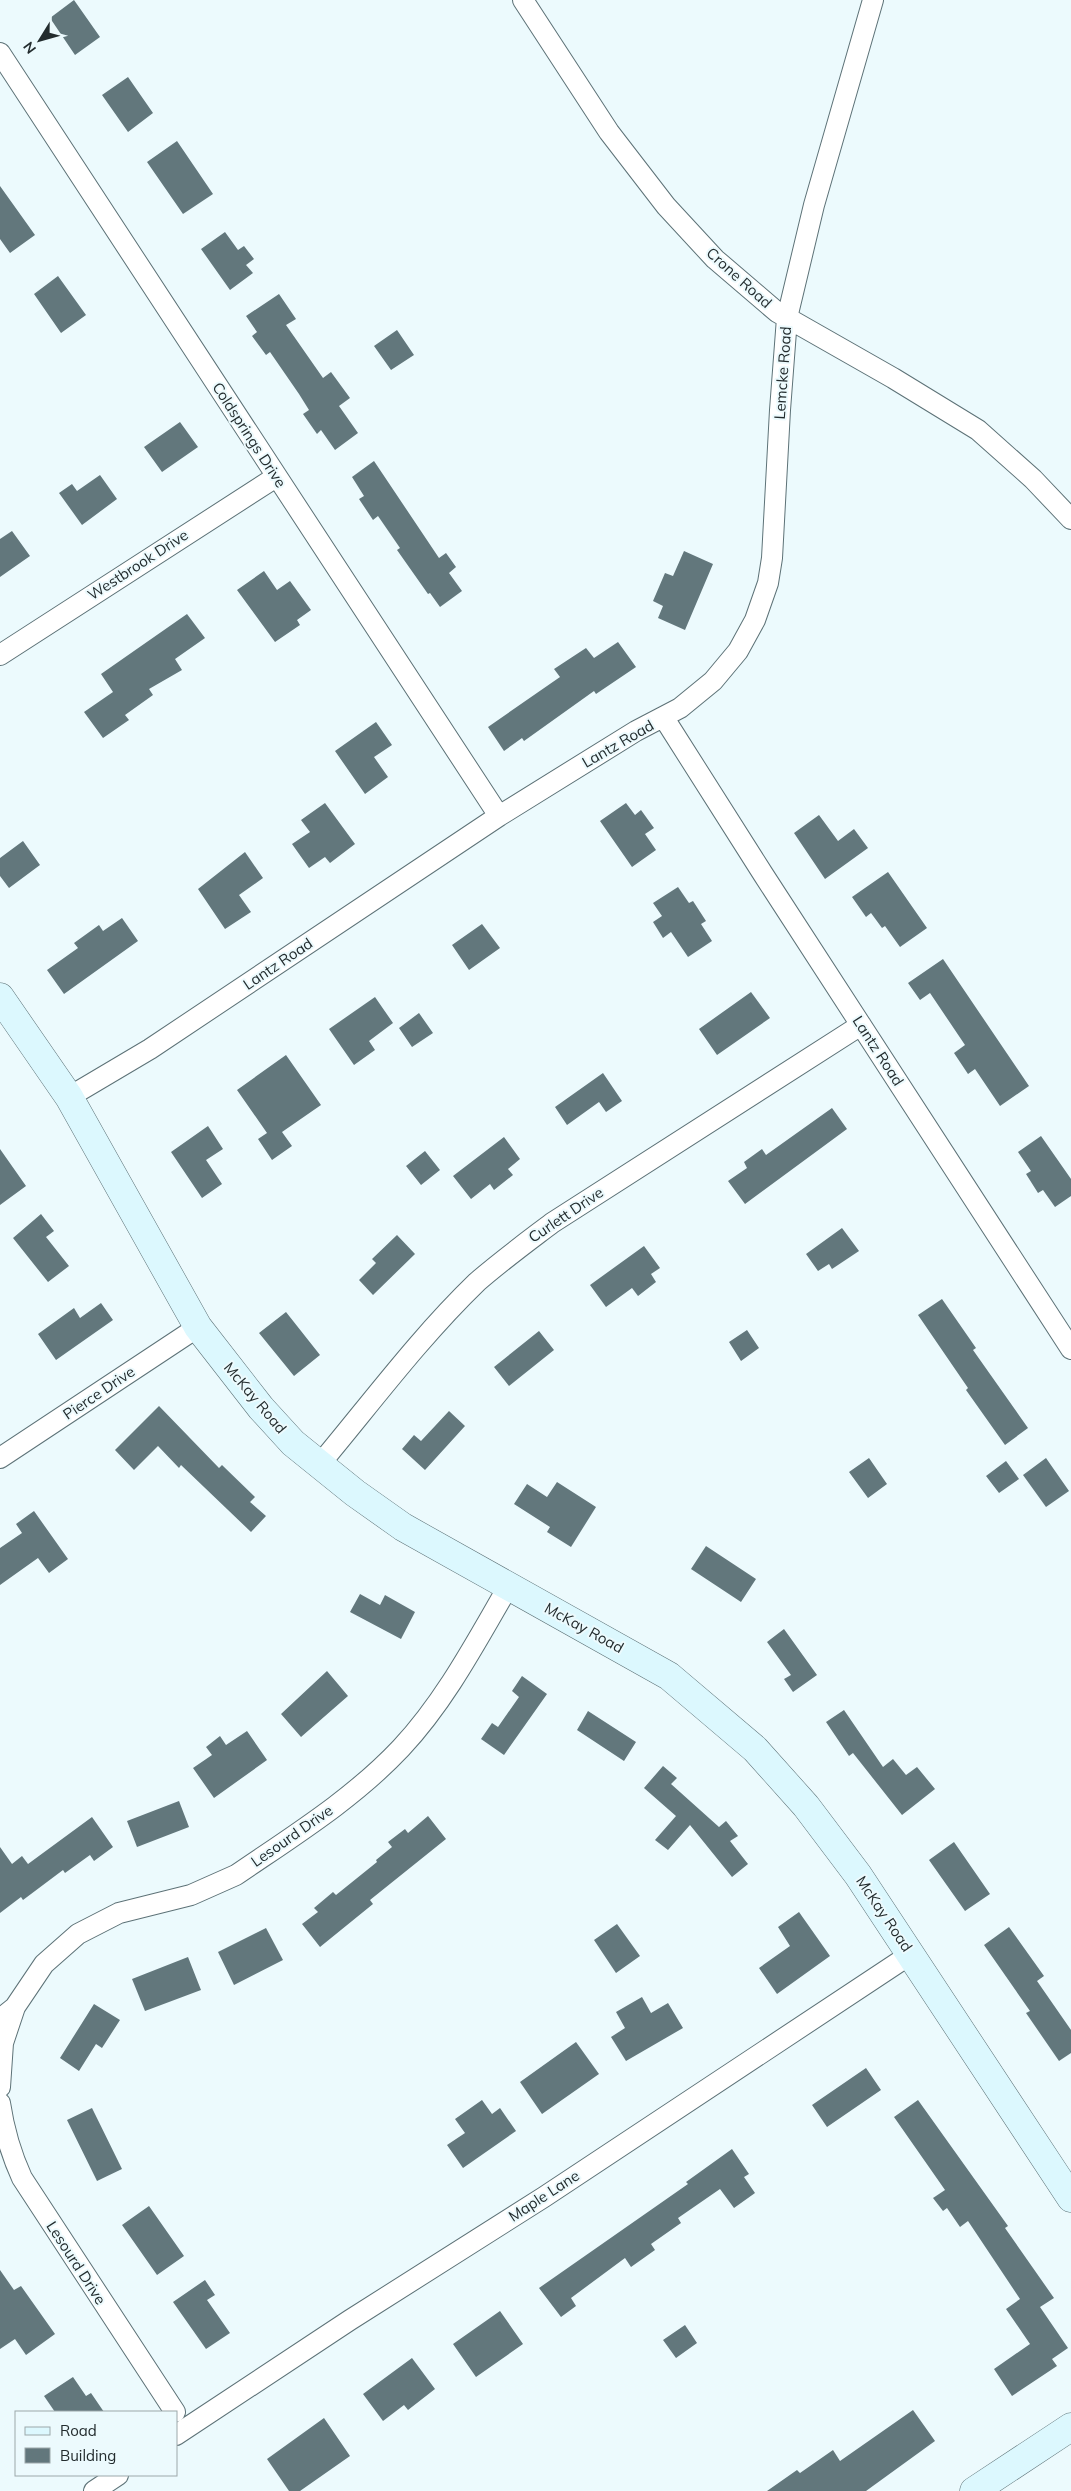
<svg xmlns="http://www.w3.org/2000/svg" width="1071" height="2491" viewBox="0 0 1071 2491" font-family="Mulish,sans-serif">
	<style>
		.building { fill: #62777c }
		.lines { fill: none; stroke-linecap: round; stroke-linejoin: round }
		.street-casing { stroke: #5d7277; stroke-width: 22 }
		.secondary-casing { stroke: #5d7277; stroke-width: 29 }
		.street { stroke: #fff; stroke-width: 20 }
		.secondary { stroke: #dcf8fe; stroke-width: 28 }
		.labels { text-anchor: middle; stroke-width: 4; stroke-linejoin: round; paint-order: stroke }
		.street-label { font-size: 15px; fill: #232c2e; stroke: #ecfafd }
	</style>
	<rect width="100%" height="100%" fill="#ecfafd"/>
	<path class="building" d="M74,0L100,37L75,55L50,18Z
		M128,77L153,113L128,132L102,95Z
		M177,141L213,194L183,214L147,162Z
		M0,186L35,235L10,253L0,239Z
		M225,232L238,250L244,246L254,259L246,265L253,273L230,290L201,249Z
		M58,276L86,315L61,333L34,294Z
		M279,294L296,319L286,325L323,378L331,372L350,398L339,406L358,433L335,450L321,430L317,434L303,414L309,410L299,394L270,352L266,355L252,336L257,332L246,316Z
		M397,330L414,355L391,370L374,346Z
		M180,422L198,447L162,472L144,447Z
		M374,461L439,558L446,553L456,567L449,573L462,591L440,607L430,593L428,594L397,550L400,548L378,516L373,520L359,499L364,496L352,477Z
		M100,475L117,499L82,525L59,493L72,484L77,491Z
		M12,531L30,556L0,577V539Z
		M684,551L713,564L685,630L658,618L663,606L653,601L665,573L673,576Z
		M264,571L277,590L290,581L311,610L297,620L300,625L275,642L237,590Z
		M187,614L205,638L175,659L182,670L149,689L153,695L125,715L129,720L103,738L84,712L113,692L101,674Z
		M618,642L636,667L596,694L594,691L524,741L522,738L504,751L488,727L560,677L554,669L586,648L594,658Z
		M376,722L392,745L374,757L388,777L365,794L335,751Z
		M325,803L355,844L330,863L325,857L309,868L292,844L310,832L301,820Z
		M626,803L635,815L641,810L654,828L645,834L656,850L632,867L600,821Z
		M819,815L838,841L854,829L868,848L825,879L794,833Z
		M23,841L40,865L9,888L0,876V858Z
		M245,852L263,878L239,895L251,912L225,929L198,889Z
		M888,872L927,928L900,947L885,926L882,928L871,913L866,917L852,897Z
		M678,887L689,903L693,901L706,921L701,924L712,941L688,957L671,932L663,938L653,922L662,916L653,903Z
		M122,918L138,941L64,994L47,970L78,948L74,943L99,925L103,931Z
		M482,924L500,948L469,970L452,945Z
		M943,959L1029,1086L1000,1106L975,1069L968,1074L954,1053L965,1045L930,993L920,1000L908,983Z
		M751,992L770,1018L717,1055L699,1029Z
		M375,997L393,1023L369,1041L375,1050L354,1065L329,1029Z
		M419,1013L433,1033L412,1047L399,1028Z
		M286,1055L321,1105L282,1132L292,1146L272,1160L258,1139L267,1133L237,1090Z
		M603,1073L622,1101L606,1112L599,1102L567,1125L555,1107Z
		M832,1108L847,1129L745,1204L728,1181L747,1168L744,1162L762,1149L766,1155Z
		M208,1126L223,1149L206,1160L222,1184L202,1198L171,1152Z
		M1041,1136L1071,1179V1196L1055,1207L1043,1190L1038,1193L1026,1174L1031,1171L1018,1152Z
		M504,1137L520,1159L508,1169L513,1175L494,1190L490,1184L471,1199L453,1176Z
		M0,1149L26,1186L0,1205Z
		M425,1151L440,1170L421,1185L406,1166Z
		M41,1214L54,1231L46,1237L69,1266L48,1282L13,1238Z
		M842,1228L859,1251L832,1269L829,1264L818,1271L806,1254Z
		M397,1235L415,1254L373,1295L359,1280L376,1263L372,1259Z
		M644,1246L660,1268L651,1274L656,1282L638,1296L632,1288L606,1307L590,1285Z
		M942,1299L976,1348L973,1350L1028,1428L1005,1445L966,1390L968,1388L918,1315Z
		M101,1303L113,1320L56,1360L38,1334L74,1308L80,1318Z
		M286,1312L320,1355L294,1376L259,1333Z
		M747,1330L759,1348L741,1361L729,1342Z
		M539,1331L554,1350L509,1386L494,1367Z
		M159,1406L219,1468L222,1465L255,1497L250,1502L266,1516L251,1532L181,1465L179,1468L158,1446L134,1470L115,1450Z
		M449,1411L465,1426L425,1470L402,1449L414,1435L421,1441Z
		M869,1458L887,1484L868,1498L849,1472Z
		M1046,1458L1069,1491L1046,1507L1023,1475Z
		M1006,1461L1019,1479L999,1493L986,1476Z
		M557,1482L596,1507L571,1547L547,1532L550,1527L514,1504L527,1484L547,1497Z
		M34,1511L68,1559L49,1573L38,1558L0,1585V1548L22,1533L16,1524Z
		M706,1546L756,1579L741,1602L691,1569Z
		M360,1594L380,1605L385,1595L415,1612L401,1639L350,1612Z
		M784,1629L817,1675L793,1692L784,1679L791,1675L767,1642Z
		M327,1671L348,1696L301,1737L281,1714Z
		M522,1676L547,1694L504,1755L481,1739L492,1723L498,1727L519,1697L512,1691Z
		M844,1710L883,1767L893,1759L906,1775L917,1767L935,1789L902,1815L853,1753L849,1756L826,1722Z
		M588,1711L636,1742L624,1761L577,1730Z
		M247,1731L267,1760L214,1798L193,1768L212,1755L206,1747L220,1736L226,1745Z
		M663,1766L677,1778L671,1784L719,1827L726,1821L738,1836L730,1841L748,1864L732,1877L690,1825L668,1850L655,1840L676,1816L644,1788Z
		M179,1801L189,1827L137,1847L127,1821Z
		M428,1816L446,1839L370,1900L373,1904L320,1947L302,1924L318,1912L314,1908L333,1892L336,1895L377,1862L376,1860L392,1847L388,1842L405,1829L408,1833Z
		M92,1817L113,1847L94,1861L90,1855L65,1873L63,1870L23,1900L21,1897L0,1913V1847L12,1864L22,1856L28,1864Z
		M954,1842L990,1894L965,1911L929,1860Z
		M799,1912L830,1956L777,1994L759,1968L790,1946L778,1927Z
		M617,1924L640,1956L616,1973L594,1940Z
		M1009,1927L1044,1976L1037,1981L1071,2030V2053L1059,2061L1026,2013L1030,2011L984,1945Z
		M266,1928L283,1960L234,1985L218,1952Z
		M188,1957L201,1990L145,2011L132,1979Z
		M642,1997L651,2013L668,2003L683,2028L626,2061L611,2037L625,2028L616,2012Z
		M94,2004L120,2020L102,2048L96,2044L79,2071L60,2058Z
		M576,2042L599,2074L542,2114L520,2082Z
		M866,2068L881,2090L827,2127L812,2105Z
		M482,2100L492,2114L500,2108L516,2131L463,2168L447,2145L465,2133L455,2119Z
		M918,2100L1008,2226L1005,2228L1054,2298L1040,2307L1068,2348L1052,2359L1057,2366L1012,2396L994,2369L1030,2344L1006,2309L1020,2299L968,2221L960,2227L947,2208L943,2211L933,2198L945,2190L894,2117Z
		M92,2108L122,2169L97,2181L67,2120Z
		M732,2149L749,2174L744,2177L755,2193L734,2208L720,2189L678,2218L681,2223L651,2244L655,2250L631,2267L625,2258L571,2298L576,2306L561,2317L539,2288L688,2184L686,2182Z
		M149,2206L184,2256L157,2275L122,2225Z
		M0,2270L14,2290L21,2286L55,2334L26,2355L15,2339L0,2349Z
		M205,2280L215,2295L207,2300L230,2333L206,2349L173,2302Z
		M500,2311L523,2344L476,2377L453,2344Z
		M685,2325L697,2343L676,2358L663,2340Z
		M412,2358L435,2389L408,2410L404,2405L383,2421L363,2394Z
		M73,2377L86,2396L91,2393L104,2412H55L44,2396Z
		M913,2410L935,2441L866,2491H767L797,2470L800,2473L833,2450L840,2461Z
		M324,2418L350,2456L300,2491H289L267,2459Z"/>
	<g class="lines">
		<defs>
			<path id="street" d="M523,0L609,132L666,206L715,259L777,312L893,378L978,430L1033,479L1071,519
				M0,53L499,816
				M0,655L276,477
				M664,718L763,874L1071,1349
				M69,1097L150,1049L499,816L636,731L680,708L713,681L738,651L755,620L768,583L772,558L780,410L787,318L814,205L873,0
				M0,1458L198,1327
				M320,1464C371,1403 420,1337 477,1282C501,1261 527,1242 552,1223L861,1025
				M0,2019L15,2007L44,1964L78,1934L119,1913L191,1895L236,1875C293,1836 353,1799 401,1748C445,1701 476,1642 508,1587
				M0,2087L3,2043L15,2007
				M0,2103C4,2130 11,2154 22,2178L175,2412
				M176,2435L350,2320L544,2197L911,1954
				M94,2491L118,2475"/>
			<path id="secondary" d="M0,997L69,1097L198,1327L261,1408L293,1443L355,1493L403,1527L669,1676L755,1749L806,1806L858,1875L1071,2198
				M974,2491L1071,2427"/>
		</defs>
		<use href="#street" class="street-casing"/>
		<use href="#secondary" class="secondary-casing"/>
		<use href="#street" class="street"/>
		<use href="#secondary" class="secondary"/>
	</g>
	<g class="labels">
		<g class="street-label">
			<text transform="translate(739 278) rotate(42)" y="5">Crone Road</text>
			<text transform="translate(783 373) rotate(-86)" y="5">Lemcke Road</text>
			<text transform="translate(249 435) rotate(57)" y="5">Coldsprings Drive</text>
			<text transform="translate(138 565) rotate(-33)" y="5">Westbrook Drive</text>
			<text transform="translate(618 744) rotate(-30)" y="5">Lantz Road</text>
			<text transform="translate(278 964) rotate(-34)" y="5">Lantz Road</text>
			<text transform="translate(878 1051) rotate(57)" y="5">Lantz Road</text>
			<text transform="translate(566 1215) rotate(-34)" y="5">Curlett Drive</text>
			<text transform="translate(99 1393) rotate(-34)" y="5">Pierce Drive</text>
			<text transform="translate(255 1398) rotate(50)" y="5">McKay Road</text>
			<text transform="translate(584 1628) rotate(29)" y="5">McKay Road</text>
			<text transform="translate(292 1836) rotate(-35)" y="5">Lesourd Drive</text>
			<text transform="translate(884 1914) rotate(56)" y="5">McKay Road</text>
			<text transform="translate(544 2196) rotate(-33)" y="5">Maple Lane</text>
			<text transform="translate(76 2263) rotate(57)" y="5">Lesourd Drive</text>
		</g>
	</g>
	<rect x="15" y="2411" width="162" height="65" fill="#ecfafd" stroke="#9ca8aa"/>
	<rect x="25" y="2427" width="25" height="8" fill="#dcf8fe" stroke="#9ca8aa"/>
	<text x="60" y="2436" font-size="15" fill="#232c2e">Road</text>
	<rect x="25" y="2448" width="25" height="15" fill="#62777c" stroke="#9ca8aa"/>
	<text x="60" y="2461" font-size="15" fill="#232c2e">Building</text>
	<g transform="translate(40 40) rotate(233)" stroke="#ecfafd" stroke-width="4" paint-order="stroke">
	<path d="M0-4L9 19L0 12L-9 19Z" fill="#232c2e"/>
	<text y="-8" font-size="14" font-weight="bold" text-anchor="middle" fill="#232c2e">N</text>
	</g>
</svg>
